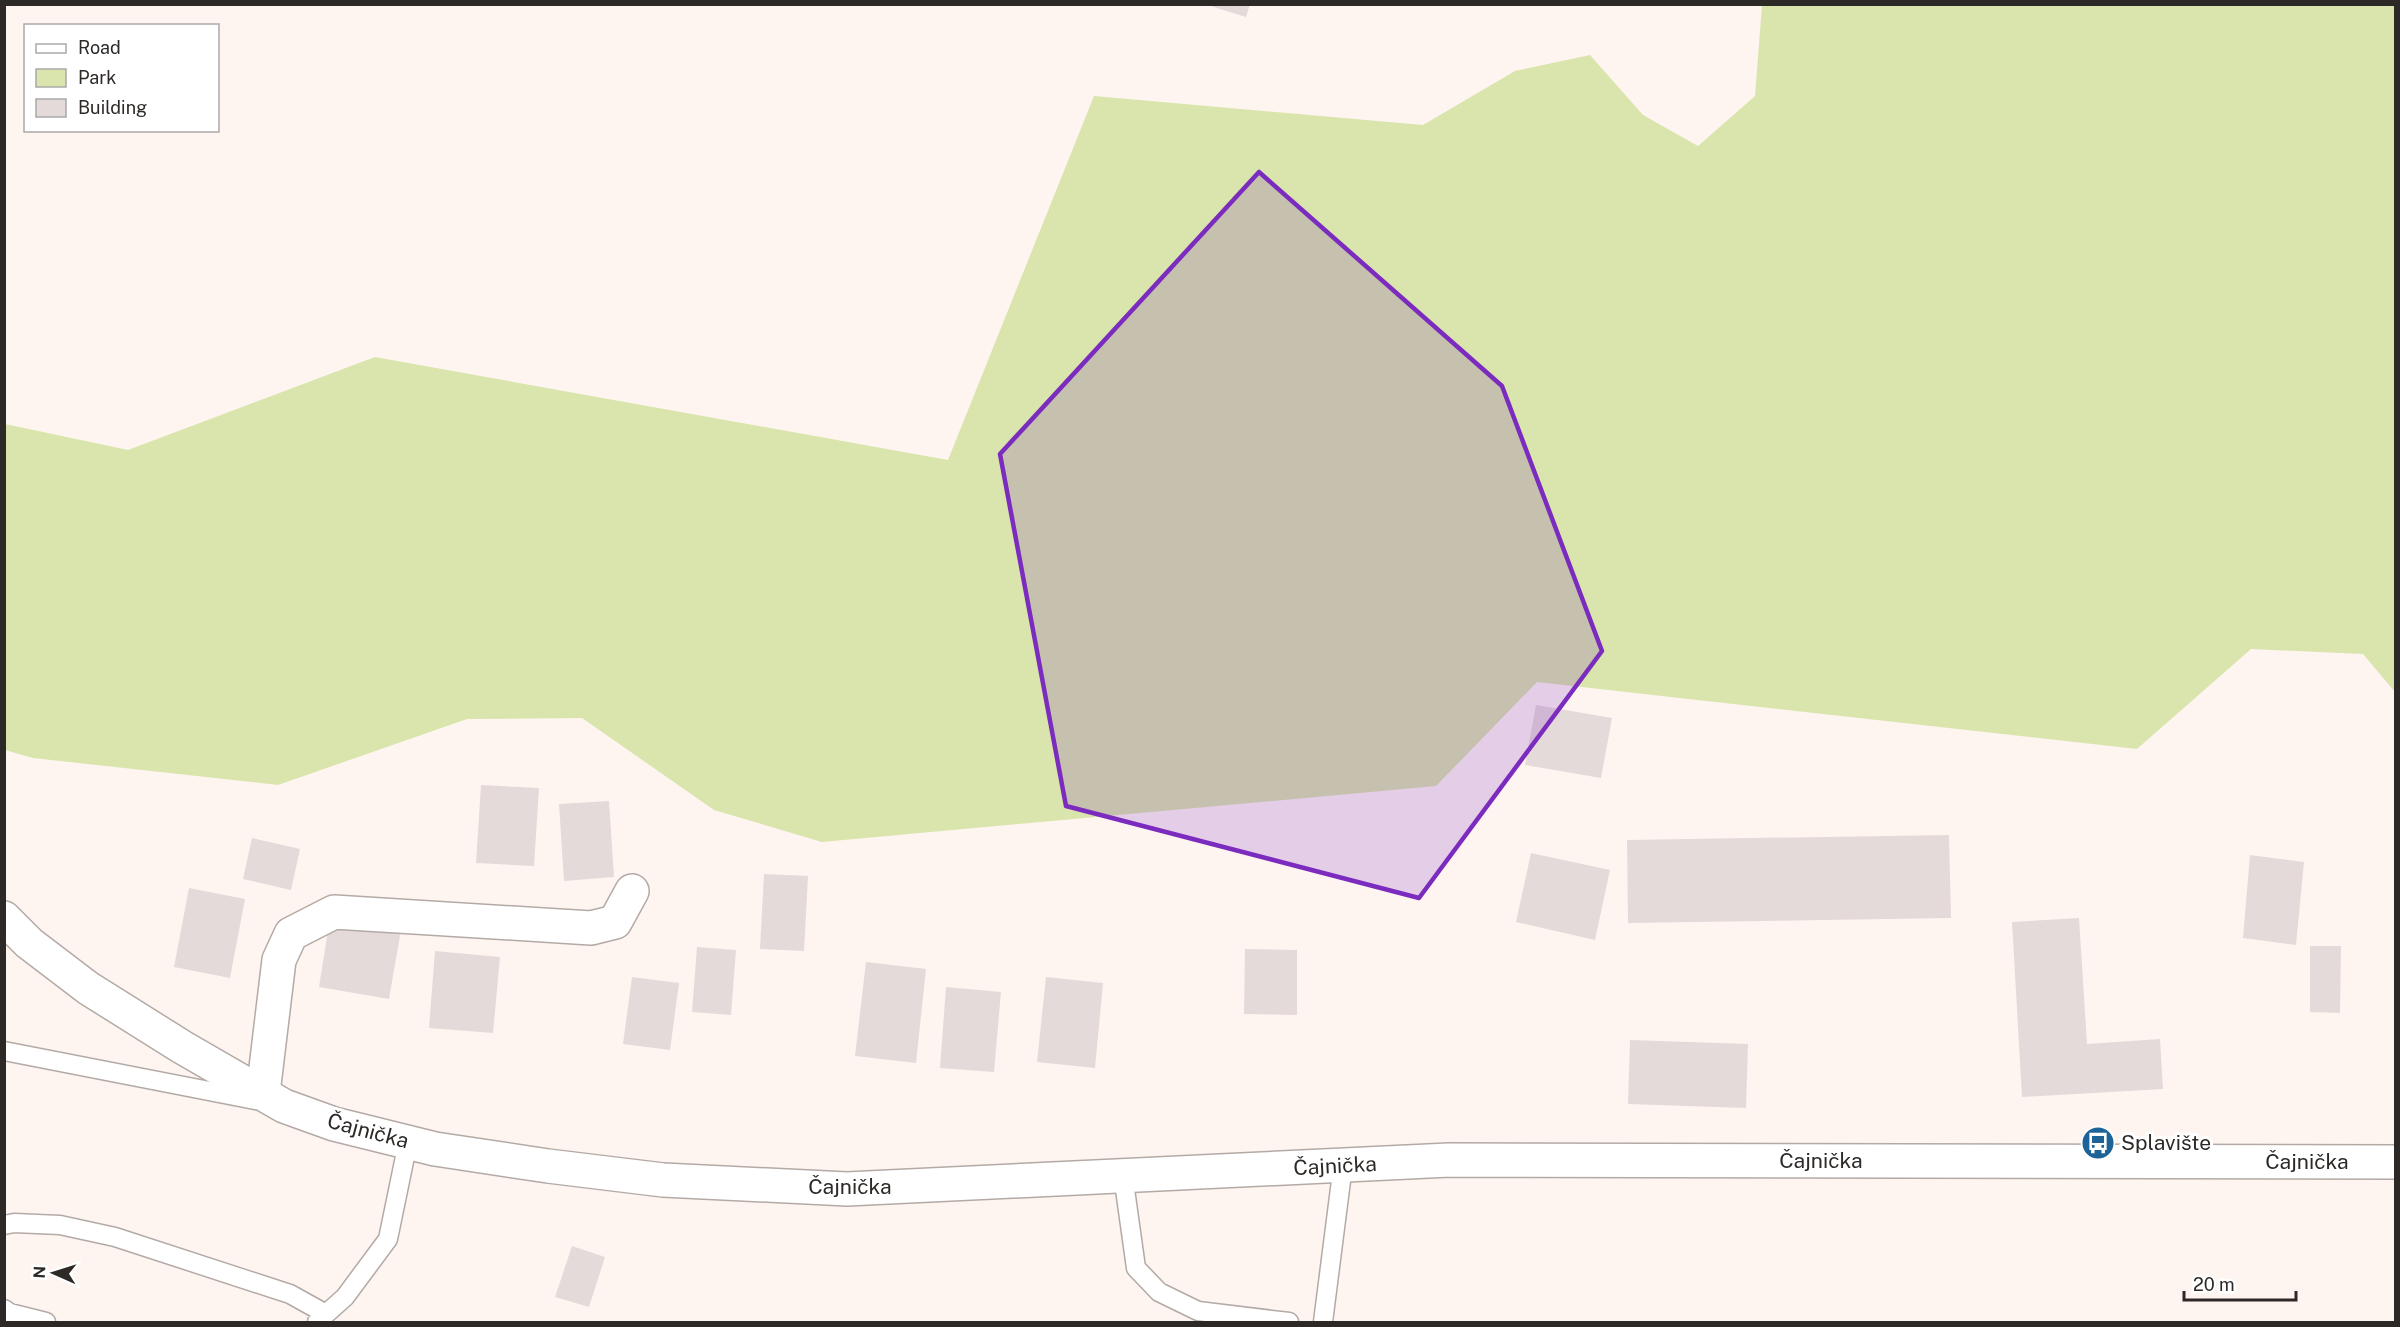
<svg xmlns="http://www.w3.org/2000/svg" width="2400" height="1327" viewBox="0 0 2400 1327" font-family="'Public Sans',sans-serif">
	<style>
		.green { fill: #d9e5ac }
		.building { fill: #e5dada }
		.lines { fill: none; stroke-linecap: round; stroke-linejoin: round }
		.lane-casing { stroke: #b3aaa6; stroke-width: 21 }
		.street-casing { stroke: #b3aaa6; stroke-width: 36 }
		.secondary-casing { stroke: #b3aaa6; stroke-width: 36 }
		.lane { stroke: #fff; stroke-width: 18 }
		.street { stroke: #fff; stroke-width: 33 }
		.secondary { stroke: #fff; stroke-width: 33 }
		.marked { fill: #7b2cbf; fill-opacity: 0.2; stroke: #7b2cbf; stroke-width: 4.5; stroke-linejoin: round }
		.labels { text-anchor: middle; stroke-width: 6; stroke-linejoin: round; paint-order: stroke }
		.street-label { font-size: 21px; fill: #2c2927; stroke: #fff }
		.poi-label { font-size: 21px; fill: #2c2927; stroke: #fff; text-anchor: start }
	</style>
	<rect width="100%" height="100%" fill="#fef5f0"/>
	<path class="green" d="M1762,5H2395V692L2363,654L2251,649L2137,749L1537,682L1436,786L822,842L714,810L582,718L467,719L278,785L33,758L5,750V424L128,450L375,357L948,460L1094,96L1423,125L1515,71L1590,55L1643,115L1698,146L1755,96Z"/>
	<path class="building" d="M1204,4H1250L1246,17Z
		M1536,705L1612,718L1601,778L1525,765Z
		M481,785L539,788L534,866L476,863Z
		M609,801L614,877L564,881L559,804Z
		M1949,835L1951,918L1628,923L1627,840Z
		M252,838L300,849L291,890L243,879Z
		M1531,853L1610,870L1595,940L1516,922Z
		M2250,855L2304,862L2296,945L2243,938Z
		M764,874L808,876L804,951L760,949Z
		M189,888L245,899L230,978L174,967Z
		M330,918L401,930L389,999L319,987Z
		M2079,918L2087,1044L2160,1039L2163,1089L2022,1097L2012,922Z
		M2310,946H2341L2340,1013L2310,1012Z
		M697,947L736,950L731,1015L692,1012Z
		M1245,949L1297,950V1015L1244,1014Z
		M435,951L500,957L493,1033L429,1028Z
		M866,962L926,969L916,1063L855,1056Z
		M632,977L679,983L670,1050L623,1044Z
		M1046,977L1103,983L1095,1068L1037,1062Z
		M946,987L1001,992L994,1072L940,1068Z
		M1630,1040L1748,1044L1746,1108L1628,1104Z
		M572,1246L605,1257L589,1307L555,1297Z"/>
	<g class="lines">
		<defs>
			<path id="lane" d="M4,1051L255,1100
				M1123,1175L1136,1268L1159,1292L1198,1311L1289,1322
				M4,1225L14,1223L60,1225L115,1237L290,1294L326,1314
				M4,1309L10,1313L46,1322
				M317,1322L345,1297L388,1239L408,1142
				M1323,1322L1343,1165"/>
			<path id="street" d="M263,1093L279,960L291,934L334,912L591,928L615,922L632,891"/>
			<path id="secondary" d="M4,918L29,943L88,988L182,1047L284,1106L334,1124L435,1149L548,1166L663,1180L847,1189L1449,1160L2396,1162"/>
		</defs>
		<use href="#lane" class="lane-casing"/>
		<use href="#street" class="street-casing"/>
		<use href="#secondary" class="secondary-casing"/>
		<use href="#lane" class="lane"/>
		<use href="#street" class="street"/>
		<use href="#secondary" class="secondary"/>
	</g>
	<path class="marked" d="M1259,172L1502,386L1602,651L1419,898L1066,806L1000,454Z"/>
	<defs>
		<symbol id="bus-disc" viewBox="-11 -11 22 22"><circle r="9.5" fill="#1e6398" stroke="#fff"/><path d="M-5-6H5V4H4V6H2V4H-2V6H-4V4H-5ZM-3.5-4V0h7V-4ZM-3.5 1.2v1.5H-2V1.2ZM2 1.2v1.5H3.5V1.2Z" fill="#fff"/></symbol>
	</defs>
	<g fill-rule="evenodd">
		<use href="#bus-disc" x="2079" y="1124" width="38" height="38"/>
	</g>
	<g class="labels">
		<g class="street-label">
			<text transform="translate(368 1131) rotate(15)" y="7">Čajnička</text>
			<text x="1821" y="1168">Čajnička</text>
			<text x="2307" y="1169">Čajnička</text>
			<text transform="translate(1335 1166) rotate(-3)" y="7">Čajnička</text>
			<text x="850" y="1194">Čajnička</text>
		</g>
		<g class="poi-label">
			<text x="2121" y="1150">Splavište</text>
		</g>
	</g>
	<rect width="2400" height="1327" fill="none" stroke="#2c2927" stroke-width="12"/>
	<rect x="24" y="24" width="195" height="108" fill="#ffffff" stroke="#aba9a9" stroke-width="1.5"/>
	<rect x="36" y="44" width="30" height="9" fill="#ffffff" stroke="#aba9a9" stroke-width="1.5"/>
	<text x="78" y="54" font-size="18" fill="#2c2927">Road</text>
	<rect x="36" y="69" width="30" height="18" fill="#d9e5ac" stroke="#aba9a9" stroke-width="1.5"/>
	<text x="78" y="84" font-size="18" fill="#2c2927">Park</text>
	<rect x="36" y="99" width="30" height="18" fill="#e5dada" stroke="#aba9a9" stroke-width="1.5"/>
	<text x="78" y="114" font-size="18" fill="#2c2927">Building</text>
	<g transform="translate(54 1273) rotate(273)" stroke="#ffffff" stroke-width="4.5" paint-order="stroke">
	<path d="M0-4.5L10 22L0 15L-10 22Z" fill="#2c2927"/>
	<text y="-9" font-size="16" font-weight="bold" text-anchor="middle" fill="#2c2927">N</text>
	</g>
	<path d="M2184 1291v9h112v-9" fill="none" stroke="#2c2927" stroke-width="3"/>
	<text x="2193" y="1291" font-size="18" fill="#2c2927" stroke="#ffffff" stroke-width="4.5" paint-order="stroke">20 m</text>
</svg>
